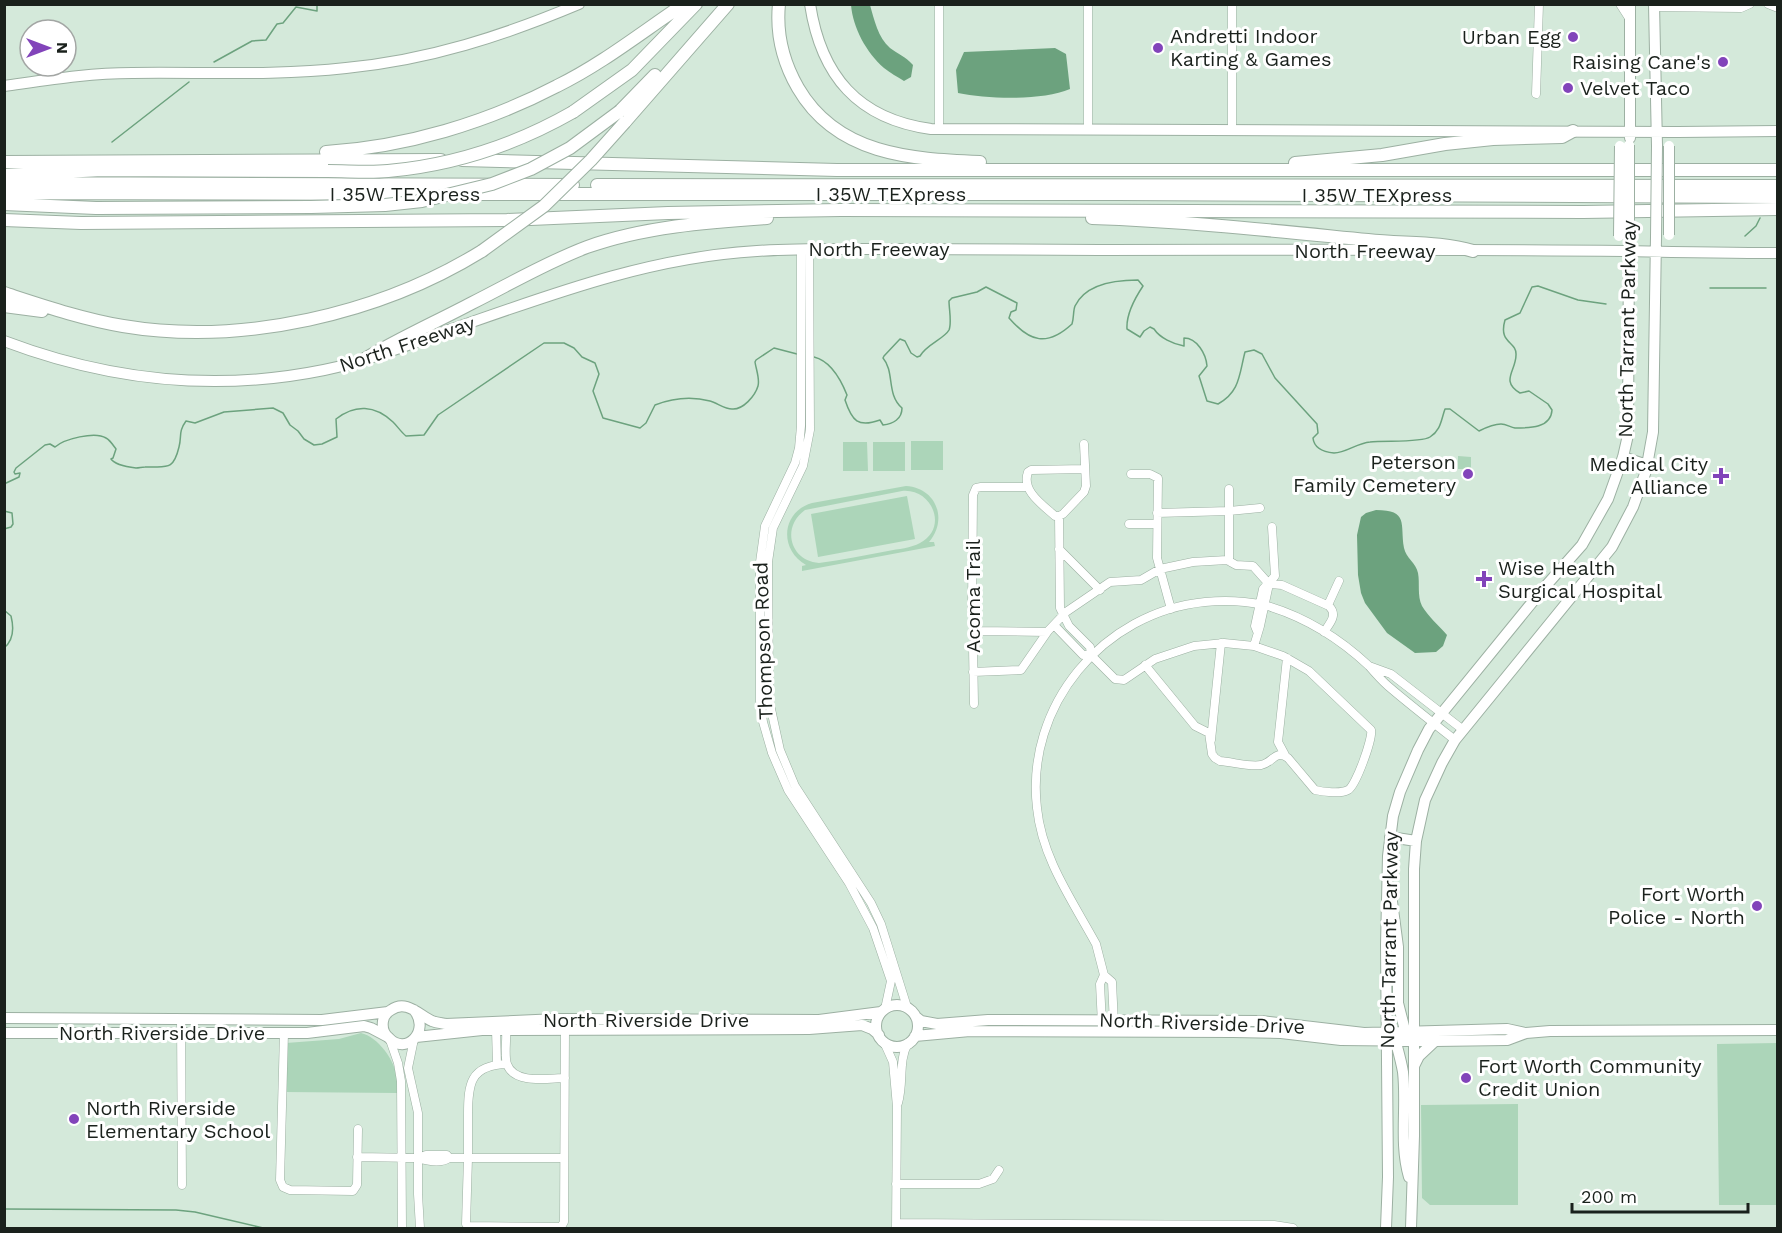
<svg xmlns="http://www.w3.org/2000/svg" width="1782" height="1233" viewBox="0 0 1782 1233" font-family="'Work Sans',sans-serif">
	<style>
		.green { fill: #acd5b9; fill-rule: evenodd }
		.water { fill: #6ca27e }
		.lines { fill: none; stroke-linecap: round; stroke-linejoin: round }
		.stream { stroke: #6ca27e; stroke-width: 1.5 }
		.minor-casing { stroke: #9cb0a2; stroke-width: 9 }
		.major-casing { stroke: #9cb0a2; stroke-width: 12 }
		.highway-casing { stroke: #9cb0a2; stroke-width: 14 }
		.minor { stroke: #fff; stroke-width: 8 }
		.major { stroke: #fff; stroke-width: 10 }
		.highway { stroke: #fff; stroke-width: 12 }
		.major-bridge-casing { stroke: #9cb0a2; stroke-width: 12; stroke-linecap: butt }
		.highway-bridge-casing { stroke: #9cb0a2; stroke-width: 14; stroke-linecap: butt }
		.major-bridge { stroke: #fff; stroke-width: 10 }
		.highway-bridge { stroke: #fff; stroke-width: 12 }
		.poi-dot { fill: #8244ba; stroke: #fff; stroke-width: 2 }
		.labels { text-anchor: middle; stroke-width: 6; stroke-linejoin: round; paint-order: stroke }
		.poi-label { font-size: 20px; fill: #1a211c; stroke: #fff; text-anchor: start }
		.street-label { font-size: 20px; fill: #1a211c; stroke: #fff }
	</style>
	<rect width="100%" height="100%" fill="#d4e9da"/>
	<path class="green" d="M911,441H943V470H911Z
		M843,442H867L868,471H843Z
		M873,442H905V471H873Z
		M1458,456L1471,457V469H1458Z
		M906,486C937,488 948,520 929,542H934L935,546L802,571V566L806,565C779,550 781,512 812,503ZM902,491C932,488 949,528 920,543C911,548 898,549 888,551C865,555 842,560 819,563C790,561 781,527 805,510Z
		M907,496L915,539L818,557L811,514Z
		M361,1033C378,1037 395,1060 397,1078C398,1082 397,1088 397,1093L285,1092L286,1043L339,1039Z
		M1777,1043V1205H1719L1717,1044Z
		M1518,1104V1205H1430L1422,1198L1421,1105Z"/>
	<path class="water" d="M851,5H870C874,19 878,38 890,48C899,55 905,56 913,65L911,77L904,81C898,77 890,73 884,68C866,52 853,28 851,5Z
		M1055,48L1066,54L1070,89C1042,101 988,99 958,93L956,70L964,52Z
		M1376,510C1409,510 1400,524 1404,548C1406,558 1416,563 1418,573C1420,583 1417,596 1422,606C1428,616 1439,626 1447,635L1443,646L1436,652L1415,653L1387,633L1365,603L1361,593L1358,575L1357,535L1361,517L1366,513Z"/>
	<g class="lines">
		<path class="stream" d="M214,62L252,41L266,40L277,24L283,23L296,7L317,11V4
			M112,142L189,82
			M1745,236L1756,226L1760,218
			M1710,288H1766
			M814,357C831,361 841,380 847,395L845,400C852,421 858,428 880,420L883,425C893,424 902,419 902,408C886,394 895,372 883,358L884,356L900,339L905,341L911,353L917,357L920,356C927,344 944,339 949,330C952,323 949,309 949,301L952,298L977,292L986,287L1017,303L1016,310L1011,312L1009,318C1030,342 1047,347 1072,324C1074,318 1073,311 1075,306C1086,283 1116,280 1138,280L1143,286C1135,298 1126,314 1127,329L1140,337L1144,331L1150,327L1154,329C1160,338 1173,344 1184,346V338C1197,338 1206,354 1207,366L1199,376L1207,401L1218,404C1240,392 1239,375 1245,352L1254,350L1262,354L1275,378L1317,424L1318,433L1313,438C1314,448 1324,452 1334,453C1346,453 1357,443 1370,442C1383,440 1421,443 1430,437C1441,430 1441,420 1445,409H1450L1479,431C1485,428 1494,424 1501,424C1506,424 1510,427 1515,428C1530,428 1551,428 1552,410L1548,404L1529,391L1520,393C1500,381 1516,371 1516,355C1517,341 1498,344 1505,320L1520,313L1532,287L1538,286L1578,300L1606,304
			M4,484L19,477L20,473L15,474L14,472L16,468L45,445L50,444L55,447C64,439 95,431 106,438C110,440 113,445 116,449L113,458L111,459C115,465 128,467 136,468C139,468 142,467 145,467C166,466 173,472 179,447C182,436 178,432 186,421L195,423L224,412L273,408L283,413L290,425L298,431L304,439L314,445L322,444L337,437L336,419C355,404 375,405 393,422C398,427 401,432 406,436L424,435L438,415L544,343H564L574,348L582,357L595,363L599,374L593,391L603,418L640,428L646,423L655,405C673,398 691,396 710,401C717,403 725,409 732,409C743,410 755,396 758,386C760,379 756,369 755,362L756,360L774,348L797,354
			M4,511L12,513L13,524L11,527L4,529
			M4,610L11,616C14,628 14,640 4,648
			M4,1209L176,1210L195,1212L263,1228"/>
		<defs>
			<path id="minor" d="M939,4V130
				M1088,4V130
				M1620,4L1629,18
				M1768,4L1778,8
				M1654,7L1741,8L1750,4
				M1536,94L1539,4
				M1232,130V4
				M801,249V426L799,448L795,463L765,526L760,562V701L763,722L772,753L788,790L849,883L873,928L891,981L885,1009
				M809,249L810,430L803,466L773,528L768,562L769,700L780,750L795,786L871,903L881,924L907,1007
				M1131,474H1150L1158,478L1157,558L1171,609
				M1157,513L1229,511L1260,508
				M1059,516L1060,608L1069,626L1090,647L1091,655L1115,679L1124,680L1155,659L1194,646L1224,643L1254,646L1283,656L1309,671L1371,730C1373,738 1356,786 1348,790C1341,794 1323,792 1315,790L1288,758C1275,749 1273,763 1261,765C1249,767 1233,762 1220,761L1215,758L1212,754L1209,733L1195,726L1145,665
				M1059,516H1055C1043,505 1021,491 1028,472L1031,470L1085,469
				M1059,516L1063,514L1084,492L1086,486L1084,444
				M1129,524H1157
				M1059,549L1100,590
				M1229,561V489
				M1328,605L1339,581
				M1054,625L1083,655H1091
				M977,631L1047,632
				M1257,631L1255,626L1263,589L1275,576L1272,527
				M1254,646L1260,626L1269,584
				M1369,666L1391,674L1462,729
				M973,672L1021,670L1048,631L1066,612L1110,582L1141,580L1160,569L1193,562L1227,560L1236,565L1253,566L1269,584L1282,585L1329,606C1338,615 1330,623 1324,632
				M974,704L973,647L977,631L972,610L973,495L976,488L981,487H1027
				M1211,740L1221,643
				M1285,755L1278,742L1287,658
				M1104,975L1112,982L1114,1024
				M181,1019L182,1185
				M1102,1024L1100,984L1104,975L1096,944C1072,900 1042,858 1037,808C1025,706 1103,612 1205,602C1224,600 1245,601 1264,605C1303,616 1339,638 1369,666C1375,673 1381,680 1388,686C1409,704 1432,722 1455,740
				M496,1030L497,1064
				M506,1030C507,1040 504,1055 507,1064C514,1085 549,1078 565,1078
				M284,1033L280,1180L283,1187L290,1190L353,1191L357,1185L358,1129
				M414,1039L408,1068L418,1113V1194L420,1228
				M390,1040L398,1063L401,1081L402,1228
				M884,1042L893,1062L897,1107L896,1228
				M507,1064C470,1065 468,1084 468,1115C468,1129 468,1144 468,1158H564
				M898,1103C904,1082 898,1061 908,1043
				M357,1157L418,1158L426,1155H447L449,1158H468L466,1224L468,1226L561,1227L564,1222L565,1029
				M418,1158C427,1161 441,1164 449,1158
				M896,1184H979L993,1179L999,1170
				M896,1223L1274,1225L1293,1228"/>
			<path id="major" d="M810,4C821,76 858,119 931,129L1678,132L1778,131
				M1654,4L1657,146
				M4,86C47,80 89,73 132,73C203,72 275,76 346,68C429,60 503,36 579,4
				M1630,138V4
				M4,341C107,380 216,392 324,370C368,361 410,344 452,329C552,294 651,257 757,251C799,248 842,249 884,249C956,249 1028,249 1100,250C1275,250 1450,249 1624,251C1675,252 1726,253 1778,253
				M1623,457L1647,465
				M1390,837L1416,841
				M1391,894L1398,947V1003L1407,1038
				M876 1026a21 21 0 1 1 42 0a21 21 0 1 1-42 0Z
				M414,1010C431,1031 406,1056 389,1038C384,1034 382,1027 383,1021C384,1016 387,1012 391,1010C406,999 419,1015 432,1021C437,1023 441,1023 446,1024L558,1019L819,1020L881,1012
				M916,1017L921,1021L937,1024L988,1020L1261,1021L1364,1033L1507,1029L1525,1033
				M4,1018L322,1020L388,1012
				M4,1033H307L364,1026L371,1028L388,1037
				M1394,1035C1397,1047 1401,1060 1403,1072C1407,1107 1399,1143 1409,1177
				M915,1036L970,1031L1233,1032L1281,1033L1341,1040L1435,1041L1507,1040L1526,1033L1550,1031L1778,1030
				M416,1037L482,1030L809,1029L862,1025L872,1029L879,1035
				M1414,1066L1419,1056L1435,1041
				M1386,1228L1388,1177L1386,945L1388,856L1393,816L1400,792L1418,750L1429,729L1543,589L1582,545L1608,499L1623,457L1628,435L1629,237
				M1411,1228L1414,1136V869L1416,841L1425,800L1442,763L1455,740L1612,547L1633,507L1646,471L1653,432L1656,237"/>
			<path id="highway" d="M779,4C776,34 783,62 798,88C837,155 910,159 980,162
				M620,111L655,75
				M573,112L632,70L696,4
				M625,122L728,4
				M326,152C406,147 486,123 557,86C602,64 642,32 684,4
				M462,160L837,170H1778
				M4,162L441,160
				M1295,163L1382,155L1445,144L1493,139L1562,137L1573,131
				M4,175L102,170L328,171
				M4,183L573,185
				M597,185L1778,186
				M4,193L441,194
				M462,194H1117L1778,197
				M4,204L96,208L311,207
				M1092,218C1185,221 1276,231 1368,240C1402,244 1440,241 1473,251
				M4,220L81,223L507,220L668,213L841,210L1583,212L1778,209
				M4,293C44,306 82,319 123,326C242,346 380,314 482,251
				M4,306L42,311
				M363,360C398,339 436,322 472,303C510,284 547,262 587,247C643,227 707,222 767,218"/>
		</defs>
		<use href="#minor" class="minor-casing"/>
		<use href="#major" class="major-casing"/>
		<use href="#highway" class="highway-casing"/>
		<use href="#minor" class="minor"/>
		<use href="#major" class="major"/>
		<use href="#highway" class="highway"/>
		<defs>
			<path id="major-bridge" d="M1669,235V146
				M1619,236L1620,146
				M1629,237V145
				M1656,237L1657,146"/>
			<path id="highway-bridge" d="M328,171C348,171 369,173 388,171C454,165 517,144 573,112
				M311,207L385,205L422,201L492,184L531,169L570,148L620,111
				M482,251L544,206L591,160L625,122"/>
		</defs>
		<use href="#major-bridge" class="major-bridge-casing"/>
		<use href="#highway-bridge" class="highway-bridge-casing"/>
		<use href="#major-bridge" class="major-bridge"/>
		<use href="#highway-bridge" class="highway-bridge"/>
	</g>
	<g class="poi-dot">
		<circle cx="1573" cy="37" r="6"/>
		<circle cx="1158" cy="48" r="6"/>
		<circle cx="1723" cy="62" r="6"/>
		<circle cx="1568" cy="88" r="6"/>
		<circle cx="1468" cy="474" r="6"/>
		<path d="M1718 467h6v6h6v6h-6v6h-6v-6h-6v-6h6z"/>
		<path d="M1481 570h6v6h6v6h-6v6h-6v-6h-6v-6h6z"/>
		<circle cx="1757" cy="906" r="6"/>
		<circle cx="1466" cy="1078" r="6"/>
		<circle cx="74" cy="1119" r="6"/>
	</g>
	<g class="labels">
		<g class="poi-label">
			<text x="1170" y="43">Andretti Indoor<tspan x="1170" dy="23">Karting &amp; Games</tspan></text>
			<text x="1561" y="44" text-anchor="end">Urban Egg</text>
			<text x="1711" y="69" text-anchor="end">Raising Cane's</text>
			<text x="1580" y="95">Velvet Taco</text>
			<text x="1456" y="469" text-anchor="end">Peterson<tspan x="1456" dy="23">Family Cemetery</tspan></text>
			<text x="1708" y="471" text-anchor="end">Medical City<tspan x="1708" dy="23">Alliance</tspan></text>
			<text x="1498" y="575">Wise Health<tspan x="1498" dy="23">Surgical Hospital</tspan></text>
			<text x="1745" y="901" text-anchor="end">Fort Worth<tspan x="1745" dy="23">Police - North</tspan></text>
			<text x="1478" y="1073">Fort Worth Community<tspan x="1478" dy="23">Credit Union</tspan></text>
			<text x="86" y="1115">North Riverside<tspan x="86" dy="23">Elementary School</tspan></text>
		</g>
		<g class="street-label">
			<text x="405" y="201">I 35W TEXpress</text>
			<text x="891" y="201">I 35W TEXpress</text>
			<text x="1377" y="202">I 35W TEXpress</text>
			<text x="879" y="256">North Freeway</text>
			<text x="1365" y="258">North Freeway</text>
			<text transform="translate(1627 329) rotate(-89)" y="7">North Tarrant Parkway</text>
			<text transform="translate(407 344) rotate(-18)" y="7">North Freeway</text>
			<text transform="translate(973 596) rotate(-90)" y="7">Acoma Trail</text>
			<text transform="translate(763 641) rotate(-92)" y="7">Thompson Road</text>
			<text transform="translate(1389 940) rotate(-89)" y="7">North Tarrant Parkway</text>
			<text x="646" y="1027">North Riverside Drive</text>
			<text transform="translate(1202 1023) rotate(2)" y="7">North Riverside Drive</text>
			<text x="162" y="1040">North Riverside Drive</text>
		</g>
	</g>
	<rect width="1782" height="1233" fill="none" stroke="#1a211c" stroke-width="12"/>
	<g transform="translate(48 48) rotate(90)"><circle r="28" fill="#ffffff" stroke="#a3a6a4" stroke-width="1.5"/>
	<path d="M0-4.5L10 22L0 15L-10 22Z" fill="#8244ba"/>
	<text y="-9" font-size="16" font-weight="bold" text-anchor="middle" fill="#1a211c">N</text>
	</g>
	<path d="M1572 1203v9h176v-9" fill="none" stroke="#1a211c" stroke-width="3"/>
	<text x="1581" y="1203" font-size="18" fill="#1a211c" stroke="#ffffff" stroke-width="4.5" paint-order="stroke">200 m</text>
</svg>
